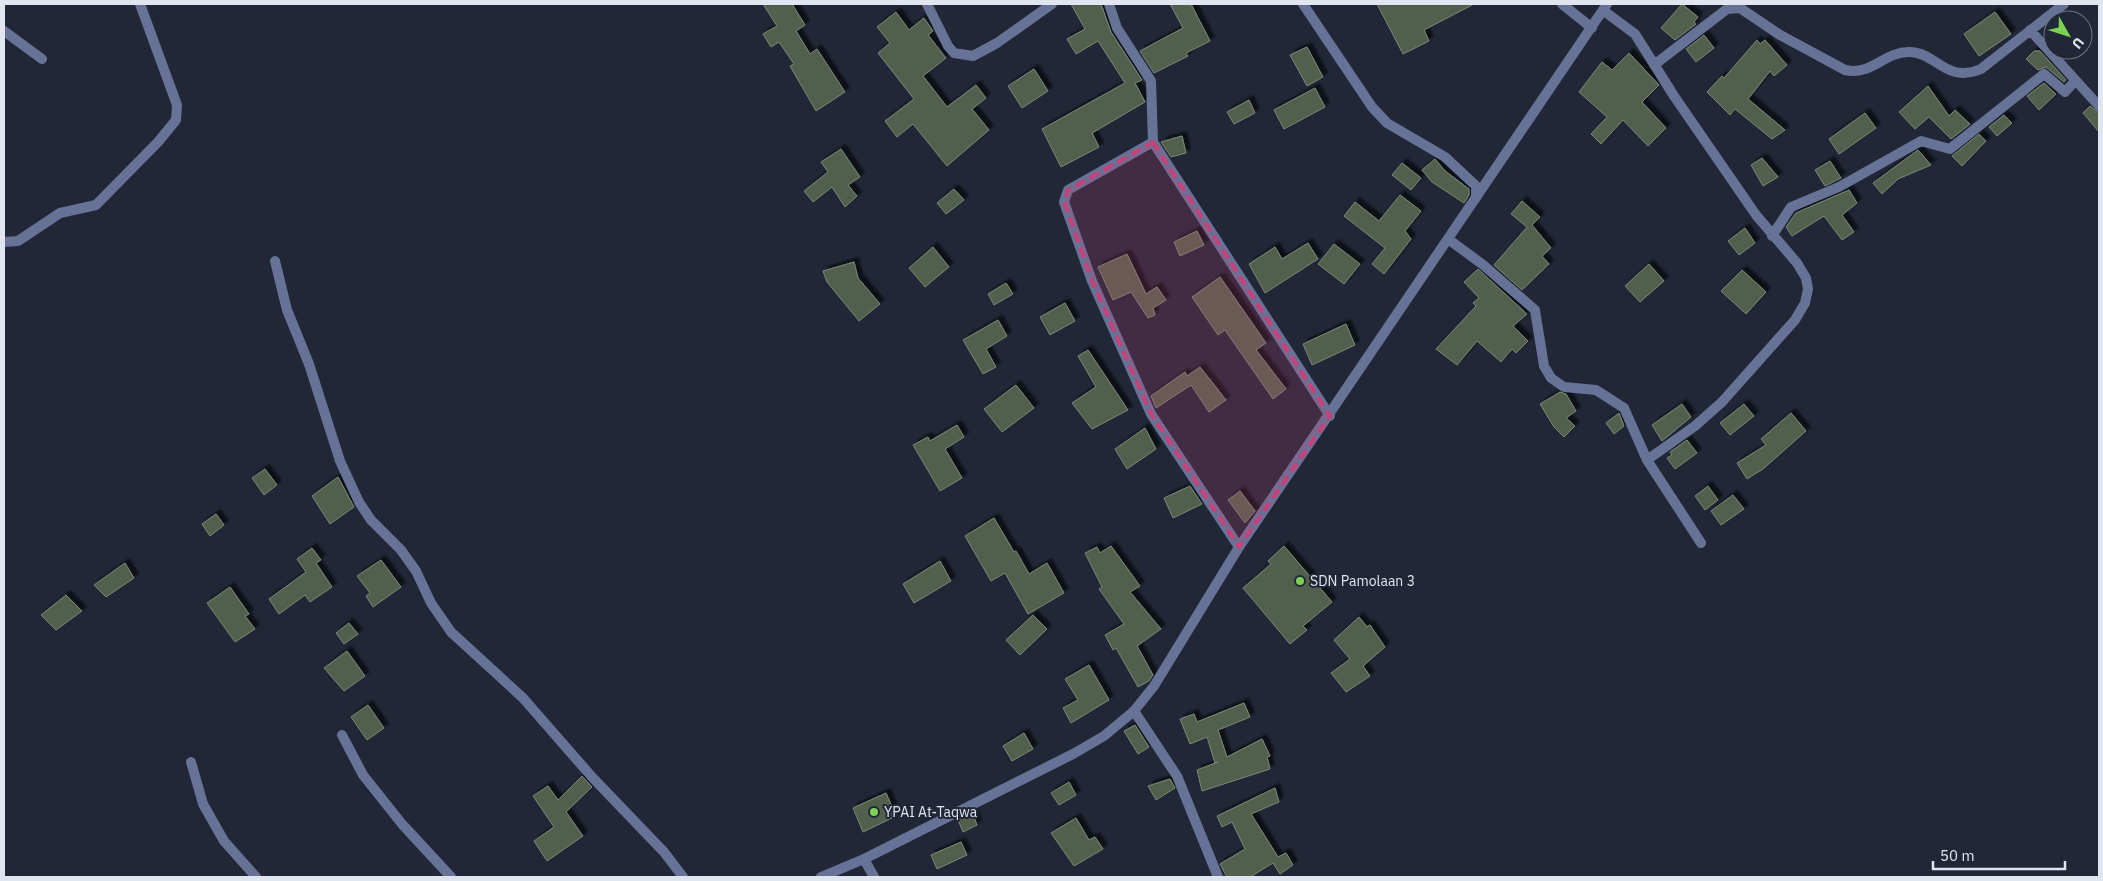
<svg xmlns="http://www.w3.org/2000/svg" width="2103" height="881" viewBox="0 0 2103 881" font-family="'IBM Plex Sans',sans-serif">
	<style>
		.building { fill: #525e4d; stroke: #7b8876; filter: url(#shadow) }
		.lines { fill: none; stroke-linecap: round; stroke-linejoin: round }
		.minor { stroke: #667396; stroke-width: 10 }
		.tertiary { stroke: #667396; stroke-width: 10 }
		.marked { fill: #c84179; fill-opacity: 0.2; stroke: #c84179; stroke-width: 4; stroke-dasharray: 10 6; stroke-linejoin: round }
		.poi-dot { fill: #7cd155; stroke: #212736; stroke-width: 2 }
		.labels { text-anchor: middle; stroke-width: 4; stroke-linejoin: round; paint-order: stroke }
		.poi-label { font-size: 14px; fill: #e1e5f0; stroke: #212736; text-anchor: start }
	</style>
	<defs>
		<filter id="shadow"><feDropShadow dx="4.5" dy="-4.5" stdDeviation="1" flood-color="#0009"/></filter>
	</defs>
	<rect width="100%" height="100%" fill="#212736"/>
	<path class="building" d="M763,4H792L805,25L796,31L810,54L817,49L845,92L816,111L790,66L794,64L779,42L771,47L763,34L777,26Z
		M1071,4H1101L1111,32L1142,80L1135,83L1145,102L1092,133L1099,147L1061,167L1042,129L1125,83L1098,41L1076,54L1067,39L1085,29Z
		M1170,4H1191L1210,41L1186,53L1188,56L1154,73L1140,51L1183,28Z
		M1377,4H1474L1424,30L1429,41L1403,54Z
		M1682,4L1698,17L1694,22L1696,24L1675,40L1661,28Z
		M896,12L909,30L924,18L931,28L933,31L928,35L946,58L923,76L947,107L976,85L986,98L972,109L989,130L947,166L913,124L897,137L885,121L914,99L878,53L890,43L877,27Z
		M1995,12L2011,34L1979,56L1964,34Z
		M1704,35L1714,48L1696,62L1686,49Z
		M1757,40L1760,44L1765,40L1787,65L1774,76L1770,71L1748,99L1785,130L1772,139L1735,109L1730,115L1707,92L1722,76L1724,78Z
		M1307,47L1323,77L1307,86L1290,55Z
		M2034,51H2040L2066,80L2064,82L2046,67L2038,70L2026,59Z
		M1629,53L1659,85L1642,102L1666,128L1648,146L1623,120L1601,144L1591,134L1607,117L1579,92L1602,62L1612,70Z
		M1034,69L1048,91L1022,108L1008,86Z
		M2044,83L2056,94L2039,110L2027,96Z
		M1928,86L1949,116L1955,110L1970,124L1951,139L1929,117L1915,129L1899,112Z
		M1315,88L1325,107L1284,129L1274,110Z
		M1249,100L1255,113L1234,124L1227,112Z
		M2090,106L2099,113V132L2083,113Z
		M1865,113L1876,128L1839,154L1829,139Z
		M2004,115L2012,123L1997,136L1989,127Z
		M1979,134L1986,141L1962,166L1952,156Z
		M1182,136L1186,153L1171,157L1161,142Z
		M841,149L860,177L848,185L857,196L845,207L832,187L813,202L804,191L828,172L821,162Z
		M1918,150L1931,165L1898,179L1882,194L1873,183Z
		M1762,158L1778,177L1763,186L1751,165Z
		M1435,159L1445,171L1469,189V195L1464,203L1432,182L1422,170Z
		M1830,161L1841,178L1825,186L1815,170Z
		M1402,163L1421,178L1411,190L1392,175Z
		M954,189L964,200L946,214L937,203Z
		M1849,190L1857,203L1842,215L1854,232L1842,240L1824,216L1792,236L1786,227L1796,213Z
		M1400,195L1421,211L1405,231L1411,239L1384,274L1372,264L1385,248L1344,216L1355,202L1379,221Z
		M1522,201L1540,217L1532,225L1551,248L1542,256L1549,264L1522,290L1494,265L1527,227L1511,214Z
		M1745,228L1755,243L1739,255L1728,241Z
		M1197,231L1204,245L1180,256L1174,242Z
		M1308,243L1318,259L1265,293L1249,264L1275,247L1282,259Z
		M1334,244L1360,264L1344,284L1318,264Z
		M933,247L949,267L925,287L909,268Z
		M1127,254L1146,294L1157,287L1166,300L1153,308L1155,315L1148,318L1131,292L1113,300L1098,267Z
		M854,262L858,278L880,304L859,321L827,282L823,271Z
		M1649,264L1664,281L1640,302L1625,286Z
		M1478,269L1527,314L1513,326L1528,341L1516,353L1512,349L1501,362L1477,341L1457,365L1436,349L1476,306L1473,303L1479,298L1464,282Z
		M1742,270L1766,292L1746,314L1721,291Z
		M1220,277L1266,343L1256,350L1286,389L1273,399L1225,330L1218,335L1192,297Z
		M1006,283L1013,294L994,305L988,294Z
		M1065,303L1075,321L1050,335L1040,317Z
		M998,320L1007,336L986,349L996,367L983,374L963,340Z
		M1346,324L1355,345L1312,365L1303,344Z
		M1088,350L1128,410L1092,429L1072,403L1096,387L1078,356Z
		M1200,367L1226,400L1209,412L1191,385L1156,408L1151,396L1185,372L1187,376Z
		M1016,385L1034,408L1002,432L984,409Z
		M1560,392L1566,394L1576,411L1566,418L1575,426L1564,437L1554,427L1540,404Z
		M1682,404L1691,417L1662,441L1652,425Z
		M1744,404L1754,416L1730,435L1720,423Z
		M1619,413L1624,426L1614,434L1606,423Z
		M1791,413L1806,431L1763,469L1747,479L1737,463L1766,445L1761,439Z
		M957,425L964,437L945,449L962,478L940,491L913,445L928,437L930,441Z
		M1145,428L1156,449L1127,469L1115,449Z
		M1687,440L1697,453L1675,469L1667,458L1672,455L1670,452Z
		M265,469L277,485L264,495L252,478Z
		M338,477L354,507L330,524L312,496Z
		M1190,486L1202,504L1173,518L1164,498Z
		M1708,486L1718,500L1705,510L1695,496Z
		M1240,491L1255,511L1245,523L1228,500Z
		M1733,495L1744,509L1721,525L1711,511Z
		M216,514L224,525L210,536L202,524Z
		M994,518L1014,552L1016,551L1029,574L1047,563L1064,593L1028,614L1005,573L991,581L965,536Z
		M1111,546L1140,586L1130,592L1161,629L1137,646L1153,675L1149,681L1138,687L1116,648L1113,650L1105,635L1124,624L1099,589L1102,587L1085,553L1097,547L1100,553Z
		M1284,546L1332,602L1303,626L1307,630L1290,644L1243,588L1271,564L1268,561Z
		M312,548L321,560L316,563L332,587L310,602L305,595L279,614L269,599L306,572L297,559Z
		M381,560L401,587L373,607L366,596L370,593L357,576Z
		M940,561L951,581L914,603L903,584Z
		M125,563L134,578L106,597L94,585Z
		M230,587L249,614L245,616L255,629L235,642L207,603Z
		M66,595L82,611L56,630L41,615Z
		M1033,615L1047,629L1020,655L1006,640Z
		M1359,617L1367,627L1370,625L1385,647L1363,666L1370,676L1346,692L1331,673L1350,659L1334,640Z
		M349,623L358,634L344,644L336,633Z
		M347,651L365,676L344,691L324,668Z
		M1089,665L1109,700L1071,723L1063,708L1078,700L1065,679Z
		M1244,703L1250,717L1218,730L1227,757L1262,739L1270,756L1267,757L1270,769L1202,791L1197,770L1218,762L1215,763L1207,737L1190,744L1180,719L1194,714L1197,722Z
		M368,705L384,728L367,740L351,717Z
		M1135,725L1149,747L1138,754L1124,731Z
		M1024,733L1033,749L1012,761L1003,746Z
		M582,776L592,787L566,812L583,836L547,861L534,841L554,827L533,796L548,786L558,800Z
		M1170,779L1175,788L1156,800L1148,786Z
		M1069,782L1076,795L1059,805L1051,793Z
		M1275,788L1279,802L1251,814L1278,857L1286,853L1293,865L1280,874L1273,863L1250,877H1227L1220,864L1245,849L1232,822L1222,827L1217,816Z
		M886,793L896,816L863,832L853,808Z
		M972,812L977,825L963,832L958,820Z
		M1076,818L1089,840L1095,837L1103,849L1074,866L1051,833Z
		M961,842L967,855L937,869L931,855Z"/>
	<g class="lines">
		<path class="minor" d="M927,4L948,46L954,53L973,56L997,43L1052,4
			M1109,4L1117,28L1151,81L1153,142L1330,416
			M1303,4L1372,107L1387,123L1445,157L1476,186V198
			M1562,4L1592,28
			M1604,11L1635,34L1674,96L1756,215L1797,263L1806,278L1808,289L1805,303L1795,320L1722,402L1695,426L1647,460
			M2030,30L2099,106
			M4,31L42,59
			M1654,65L1727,9L1740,8L1780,35L1845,70C1872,76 1883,52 1909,52C1937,52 1945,84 1981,69L2064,4
			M1153,142L1068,190L1064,202L1092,281L1151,414L1239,547
			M1772,236L1791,207L1839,187L1921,141L1950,149L2044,74L2065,92L2075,81
			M1448,239L1482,264L1535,310L1544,366L1551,378L1564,387L1596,390L1624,408L1647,460L1701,543
			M4,242L18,241L60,213L96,205L158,142L176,120L177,105L140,4
			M275,261L287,310L309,364L340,461L359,502L371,520L401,550L416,571L431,603L451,632L523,698L592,777L664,852L683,877
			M1134,711L1177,776L1218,877
			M342,735L363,775L402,824L451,877
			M191,762L203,804L224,841L256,877
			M864,859L874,877"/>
		<path class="tertiary" d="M821,877L864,859L1073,754L1104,736L1134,711L1154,686L1239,547L1607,4"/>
	</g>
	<path class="marked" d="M1153,142L1330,416L1239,547L1151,414L1092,281L1064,202L1068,190Z"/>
	<g class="poi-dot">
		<circle cx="1300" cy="581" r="5"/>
		<circle cx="874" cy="812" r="5"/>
	</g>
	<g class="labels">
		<g class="poi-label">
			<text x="1310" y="586">SDN Pamolaan 3</text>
			<text x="884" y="817">YPAI At-Taqwa</text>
		</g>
	</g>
	<rect width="2103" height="881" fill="none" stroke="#e1e5f0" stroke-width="10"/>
	<g transform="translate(2068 35) rotate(129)"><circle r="24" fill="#212736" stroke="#6e7380"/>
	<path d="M0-4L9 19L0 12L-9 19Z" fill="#7cd155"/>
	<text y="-8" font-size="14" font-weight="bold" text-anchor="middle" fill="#e1e5f0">U</text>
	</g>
	<path d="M1933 861v8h132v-8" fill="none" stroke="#e1e5f0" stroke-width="2.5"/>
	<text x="1940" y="861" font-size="15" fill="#e1e5f0" stroke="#212736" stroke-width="4" paint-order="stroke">50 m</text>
</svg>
